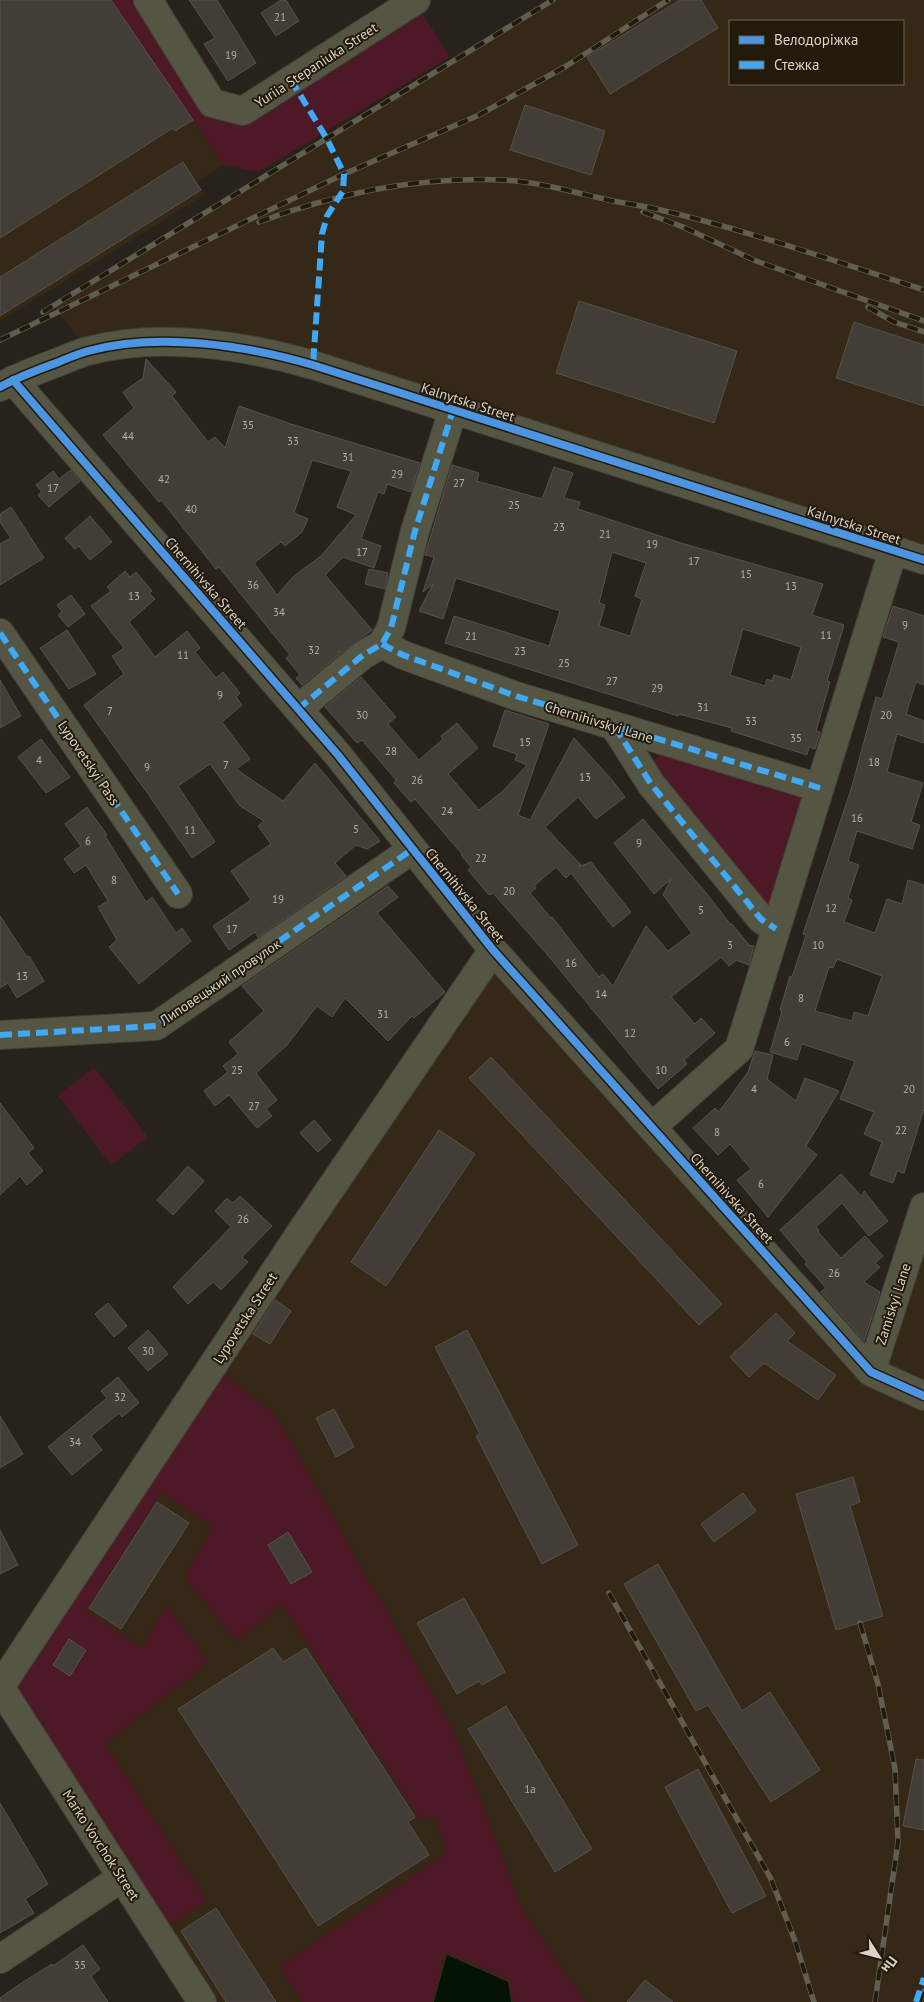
<svg xmlns="http://www.w3.org/2000/svg" width="924" height="2002" viewBox="0 0 924 2002" font-family="'PT Sans',sans-serif">
	<style>
		.built { fill: #352816; fill-rule: evenodd }
		.green { fill: #4e1926 }
		.water { fill: #041303 }
		.building { fill: #423d37; stroke: #58514c; fill-rule: evenodd }
		.lines { fill: none; stroke-linecap: round; stroke-linejoin: round }
		.minor-casing { stroke: #433e38; stroke-width: 30 }
		.minor { stroke: #555543; stroke-width: 28 }
		.rail-casing { stroke: #5f5e51; stroke-width: 5.5 }
		.rail { stroke: #231a0b; stroke-width: 4; stroke-dasharray: 11; stroke-linecap: butt }
		.quiet { stroke: #3fa9f5; stroke-width: 6; stroke-dasharray: 12 6; stroke-linecap: butt }
		.cycleway-casing { stroke: #231a0b; stroke-width: 11 }
		.cycleway { stroke: #4d94e3; stroke-width: 8 }
		.labels { text-anchor: middle; stroke-width: 4; stroke-linejoin: round; paint-order: stroke }
		.number-label { font-size: 11px; fill: #b4aea5 }
		.street-label { font-size: 14px; fill: #dad3ca; stroke: #231a0b }
	</style>
	<rect width="100%" height="100%" fill="#27221b"/>
	<path class="built" d="M0,0H111L223,165L198,182L205,195L0,321Z
		M553,0H924V560L290,358L88,351L53,305ZM730,21H903V84H730Z
		M493,954L872,1374L924,1210V2002H202L0,1687Z"/>
	<path class="green" d="M111,0H140L243,116L418,6L450,57L258,172L223,165Z
		M660,754L808,792L772,918L651,765Z
		M94,1067L148,1137L111,1165L58,1096Z
		M223,1373L277,1417L454,1731L523,1911L586,2002H513L508,1979L445,1952L432,2002H302L280,1966L446,1853L435,1818L420,1820L282,1605L236,1641L184,1576L213,1527L161,1493L85,1611L142,1647L167,1604L208,1663L105,1743L207,1900L170,1926L16,1692L20,1678Z"/>
	<path class="water" d="M447,1955L508,1982L511,2002H434Z"/>
	<path class="building" d="M0,0H111L193,120L175,131L173,128L0,238Z
		M189,0H217L256,63L228,81L204,44L215,38Z
		M281,0H286L299,21L276,36L261,13Z
		M680,0H701L718,28L610,94L587,57Z
		M525,105L605,131L591,175L510,150Z
		M183,162L201,190L0,316V277Z
		M579,301L737,351L714,423L556,373Z
		M854,322L924,345V406L836,378Z
		M146,359L176,392L172,396L208,442L215,437L225,448L239,406L291,424L420,463L411,492L387,484L384,494L378,492L361,539L381,546L374,568L343,557L325,575L372,630L341,653L338,651L340,654L302,685L296,678L300,675L286,658L290,655L219,567L216,569L161,500L159,502L103,435L134,408L123,392L143,378ZM312,460L351,471L337,507L356,515L321,556L294,576L277,595L254,563L281,542L285,546L302,532L308,519L294,513Z
		M452,465L479,473L477,481L542,499L554,467L573,473L564,498L580,502L578,509L681,543L823,584L812,615L844,625L827,681L830,682L816,731L820,732L815,749L809,747L807,755L731,731L732,728L679,714L678,716L445,643L454,616L549,646L560,611L456,578L443,619L419,611L433,584L423,592L434,557L425,555ZM612,552L646,563L635,596L642,599L630,636L599,626L605,605L599,603ZM743,629L801,647L791,680L774,675L772,681L767,679L765,686L730,675Z
		M71,470L80,481L49,507L38,495L42,492L36,485L53,471L59,479Z
		M11,507L44,558L0,585V544L11,538L0,522V514Z
		M90,516L112,542L90,560L79,546L75,549L65,538Z
		M369,569L388,573L385,589L365,584Z
		M125,571L130,577L136,572L152,591L149,593L155,599L129,622L155,657L187,631L200,648L195,652L216,678L223,672L240,693L236,697L242,705L222,722L250,759L236,769L283,801L315,763L380,841L367,849L356,845L335,863L346,876L258,937L255,932L229,950L213,926L251,900L231,871L271,844L258,826L264,821L240,806L210,764L178,786L215,842L192,858L148,794L84,705L124,674L112,656L124,648L91,606L111,591L107,587Z
		M71,595L85,614L68,627L58,615L62,612L57,605Z
		M893,606L924,616V685L916,682L906,714L924,721V743L897,734L887,772L923,783L911,822L920,825L912,849L857,831L848,861L859,865L848,898L852,900L844,922L875,933L887,899L902,904L908,880L924,885V1109L904,1173L897,1171L893,1183L870,1175L882,1142L864,1134L874,1112L840,1099L855,1061L802,1044L797,1060L770,1052L782,1011L780,1010L790,976L792,977L806,935L803,934L852,786L876,697L882,699L899,642L883,637ZM837,959L882,976L868,1016L854,1012L852,1021L815,1011L829,967L833,968Z
		M67,630L96,674L69,689L40,648Z
		M361,677L396,717L388,724L419,760L443,739L441,736L457,723L478,748L448,774L479,810L503,791L527,765L515,760L517,754L493,746L505,710L549,724L518,815L530,820L574,738L612,780L625,797L596,819L578,797L545,827L581,865L578,867L591,862L631,912L613,927L571,873L566,878L556,867L534,886L536,888L530,893L551,918L552,917L599,977L603,974L613,986L646,926L668,951L692,933L663,895L671,879L654,894L614,843L643,819L706,893L731,925L732,924L749,945L754,946L749,965L736,960L729,966L721,957L671,997L695,1024L701,1018L715,1033L684,1060L687,1064L658,1089L546,953L493,893L489,895L468,870L471,867L461,855L462,854L415,799L411,802L394,783L396,780L362,740L357,743L325,707Z
		M0,680L21,716L0,728Z
		M41,739L70,777L46,793L18,757Z
		M87,807L107,835L105,836L146,902L152,897L176,933L182,928L191,941L139,984L109,947L117,940L98,907L108,901L86,865L74,873L64,859L81,846L65,824Z
		M388,886L398,897L377,913L445,992L414,1018L412,1016L388,1041L345,998L332,1017L317,1006L287,1045L256,1073L277,1100L266,1109L272,1116L257,1128L229,1095L215,1106L204,1091L228,1072L223,1066L238,1054L229,1042L264,1011L242,986Z
		M0,916L27,957L29,956L44,981L17,998L8,983L0,988Z
		M755,1051L773,1055L767,1079L796,1101L805,1078L839,1091L806,1146L817,1155L768,1217L737,1180L751,1169L730,1144L718,1155L693,1128L715,1108L719,1112L748,1072Z
		M491,1057L722,1304L699,1325L469,1078Z
		M0,1103L34,1148L28,1153L43,1171L27,1185L20,1176L0,1195Z
		M314,1120L331,1140L318,1152L300,1133Z
		M439,1130L475,1154L386,1286L351,1262Z
		M188,1166L204,1181L173,1215L157,1200Z
		M841,1174L862,1197L864,1191L888,1221L869,1236L842,1203L816,1227L819,1231L818,1232L841,1258L865,1236L883,1256L875,1263L880,1267L864,1282L880,1292L864,1341L821,1292L826,1288L805,1264L807,1262L780,1230Z
		M240,1196L272,1226L242,1257L248,1262L221,1290L213,1282L188,1304L173,1287L231,1227L215,1211L227,1198L233,1203Z
		M275,1300L291,1311L270,1344L253,1334Z
		M108,1303L127,1326L114,1337L95,1314Z
		M776,1313L795,1333L787,1341L836,1375L818,1400L764,1363L749,1377L730,1357Z
		M148,1330L168,1354L148,1371L128,1348Z
		M467,1330L578,1545L542,1564L476,1436L480,1434L435,1347Z
		M118,1377L139,1403L122,1417L119,1413L91,1436L102,1450L72,1475L48,1447L107,1398L101,1391Z
		M334,1409L354,1447L336,1457L316,1418Z
		M0,1416L23,1454L0,1468Z
		M853,1477L860,1502L850,1506L883,1616L836,1630L796,1494Z
		M743,1493L756,1511L714,1542L701,1524Z
		M157,1502L189,1523L121,1629L89,1608Z
		M0,1530L18,1565L0,1574Z
		M288,1532L312,1572L291,1584L268,1545Z
		M658,1564L742,1711L770,1692L820,1770L771,1802L708,1705L696,1711L624,1584Z
		M464,1598L505,1672L482,1685L479,1681L457,1694L417,1623Z
		M69,1639L86,1650L70,1676L53,1665Z
		M273,1648L283,1662L306,1648L415,1817L408,1822L429,1855L318,1926L178,1709Z
		M506,1706L592,1849L555,1872L468,1729Z
		M916,1759L924,1760V1830L903,1826Z
		M698,1769L766,1896L732,1913L665,1787Z
		M0,1803L48,1884L25,1899L34,1913L0,1933Z
		M216,1908L276,2002H226L181,1931Z
		M83,1945L100,1969L91,1976L108,2002H0V1998L20,1984L52,1964L53,1966Z
		M645,1980L673,2002H627Z"/>
	<g class="lines">
		<defs>
			<path id="minor" d="M148,0L212,103L243,111L416,0
				M13,380L338,755L493,950L871,1372L924,1396
				M0,387C18,377 37,370 56,363C66,359 77,354 88,351C159,332 244,345 313,365L924,560
				M0,633L178,894
				M382,644L403,655L516,696L820,788
				M298,709L363,655L382,644L391,628L415,531L453,410
				M615,727L651,784L761,919L776,929
				M0,1035L156,1026L413,849
				M652,1127L739,1049L893,551
				M871,1372L924,1207
				M0,1687L301,1232L493,950
				M0,1687L202,2002
				M0,1959L121,1878"/>
		</defs>
		<use href="#minor" class="minor-casing"/>
		<use href="#minor" class="minor"/>
		<defs>
			<path id="rail" d="M643,212L683,227L756,261L924,321
				M259,222C337,193 420,176 504,180C539,182 573,192 608,200C622,203 638,205 652,208C745,229 834,261 924,290
				M868,307L894,322L924,332
				M43,312L553,0
				M0,340L344,174L479,115L568,65L668,0
				M609,1593L771,1879L795,1941L814,2002
				M860,1623L878,1684L895,1769L898,1842L875,2002
				M920,2002L924,1991"/>
		</defs>
		<use href="#rail" class="rail-casing"/>
		<use href="#rail" class="rail"/>
		<path class="quiet" d="M291,80L327,139L344,174L343,191L327,216L322,234L313,365
			M0,633L178,894
			M382,644L403,655L516,696L820,788
			M298,709L363,655L382,644L391,628L415,531L453,410
			M615,727L651,784L761,919L776,929
			M0,1035L156,1026L413,849
			M916,2002L924,1978"/>
		<defs>
			<path id="cycleway" d="M13,380L338,755L493,950L871,1372L924,1396
				M0,387C18,377 37,370 56,363C66,359 77,354 88,351C159,332 244,345 313,365L924,560"/>
		</defs>
		<use href="#cycleway" class="cycleway-casing"/>
		<use href="#cycleway" class="cycleway"/>
	</g>
	<g class="labels">
		<g class="number-label">
			<text x="280" y="21">21</text>
			<text x="231" y="59">19</text>
			<text x="248" y="429">35</text>
			<text x="128" y="440">44</text>
			<text x="293" y="445">33</text>
			<text x="348" y="461">31</text>
			<text x="397" y="478">29</text>
			<text x="164" y="483">42</text>
			<text x="459" y="487">27</text>
			<text x="53" y="492">17</text>
			<text x="514" y="509">25</text>
			<text x="191" y="513">40</text>
			<text x="559" y="531">23</text>
			<text x="605" y="538">21</text>
			<text x="652" y="548">19</text>
			<text x="362" y="556">17</text>
			<text x="694" y="565">17</text>
			<text x="746" y="578">15</text>
			<text x="253" y="589">36</text>
			<text x="791" y="590">13</text>
			<text x="134" y="600">13</text>
			<text x="279" y="616">34</text>
			<text x="905" y="629">9</text>
			<text x="826" y="639">11</text>
			<text x="471" y="640">21</text>
			<text x="314" y="654">32</text>
			<text x="520" y="655">23</text>
			<text x="183" y="659">11</text>
			<text x="564" y="667">25</text>
			<text x="612" y="685">27</text>
			<text x="657" y="692">29</text>
			<text x="220" y="699">9</text>
			<text x="703" y="711">31</text>
			<text x="110" y="715">7</text>
			<text x="362" y="719">30</text>
			<text x="886" y="719">20</text>
			<text x="751" y="725">33</text>
			<text x="796" y="742">35</text>
			<text x="525" y="746">15</text>
			<text x="391" y="755">28</text>
			<text x="39" y="764">4</text>
			<text x="874" y="766">18</text>
			<text x="226" y="769">7</text>
			<text x="147" y="771">9</text>
			<text x="585" y="781">13</text>
			<text x="417" y="784">26</text>
			<text x="447" y="815">24</text>
			<text x="857" y="822">16</text>
			<text x="356" y="833">5</text>
			<text x="190" y="834">11</text>
			<text x="88" y="845">6</text>
			<text x="639" y="847">9</text>
			<text x="481" y="862">22</text>
			<text x="114" y="884">8</text>
			<text x="509" y="895">20</text>
			<text x="278" y="903">19</text>
			<text x="831" y="912">12</text>
			<text x="701" y="914">5</text>
			<text x="232" y="933">17</text>
			<text x="730" y="949">3</text>
			<text x="818" y="949">10</text>
			<text x="571" y="967">16</text>
			<text x="22" y="980">13</text>
			<text x="601" y="998">14</text>
			<text x="801" y="1002">8</text>
			<text x="383" y="1018">31</text>
			<text x="630" y="1037">12</text>
			<text x="787" y="1046">6</text>
			<text x="237" y="1074">25</text>
			<text x="661" y="1074">10</text>
			<text x="754" y="1093">4</text>
			<text x="909" y="1093">20</text>
			<text x="254" y="1110">27</text>
			<text x="901" y="1134">22</text>
			<text x="717" y="1136">8</text>
			<text x="761" y="1188">6</text>
			<text x="243" y="1223">26</text>
			<text x="834" y="1277">26</text>
			<text x="148" y="1355">30</text>
			<text x="120" y="1401">32</text>
			<text x="75" y="1446">34</text>
			<text x="530" y="1793">1а</text>
			<text x="80" y="1969">35</text>
		</g>
		<g class="street-label">
			<text transform="translate(316 65) rotate(-33)" y="5">Yuriia Stepaniuka Street</text>
			<text transform="translate(468 402) rotate(18)" y="5">Kalnytska Street</text>
			<text transform="translate(854 525) rotate(18)" y="5">Kalnytska Street</text>
			<text transform="translate(206 583) rotate(49)" y="5">Chernihivska Street</text>
			<text transform="translate(599 722) rotate(17)" y="5">Chernihivskyi Lane</text>
			<text transform="translate(89 763) rotate(56)" y="5">Lypovetskyi Pass</text>
			<text transform="translate(465 895) rotate(51)" y="5">Chernihivska Street</text>
			<text transform="translate(220 982) rotate(-34)" y="5">Липовецький провулок</text>
			<text transform="translate(732 1198) rotate(48)" y="5">Chernihivska Street</text>
			<text transform="translate(893 1304) rotate(-72)" y="5">Zamiskyi Lane</text>
			<text transform="translate(245 1318) rotate(-57)" y="5">Lypovetska Street</text>
			<text transform="translate(101 1845) rotate(57)" y="5">Marko Vovchok Street</text>
		</g>
	</g>
	<rect x="729" y="20" width="175" height="65" fill="#231a0b" stroke="#6c6457"/>
	<rect x="739" y="36" width="25" height="8" fill="#4d94e3" stroke="#6c6457"/>
	<text x="774" y="45" font-size="15" fill="#dad3ca">Велодоріжка</text>
	<rect x="739" y="61" width="25" height="8" fill="#3fa9f5" stroke="#6c6457"/>
	<text x="774" y="70" font-size="15" fill="#dad3ca">Стежка</text>
	<g transform="translate(879 1957) rotate(126)" stroke="#231a0b" stroke-width="4" paint-order="stroke">
	<path d="M0-4L9 19L0 12L-9 19Z" fill="#dad3ca"/>
	<text y="-8" font-size="14" font-weight="bold" text-anchor="middle" fill="#dad3ca">Пн</text>
	</g>
</svg>
